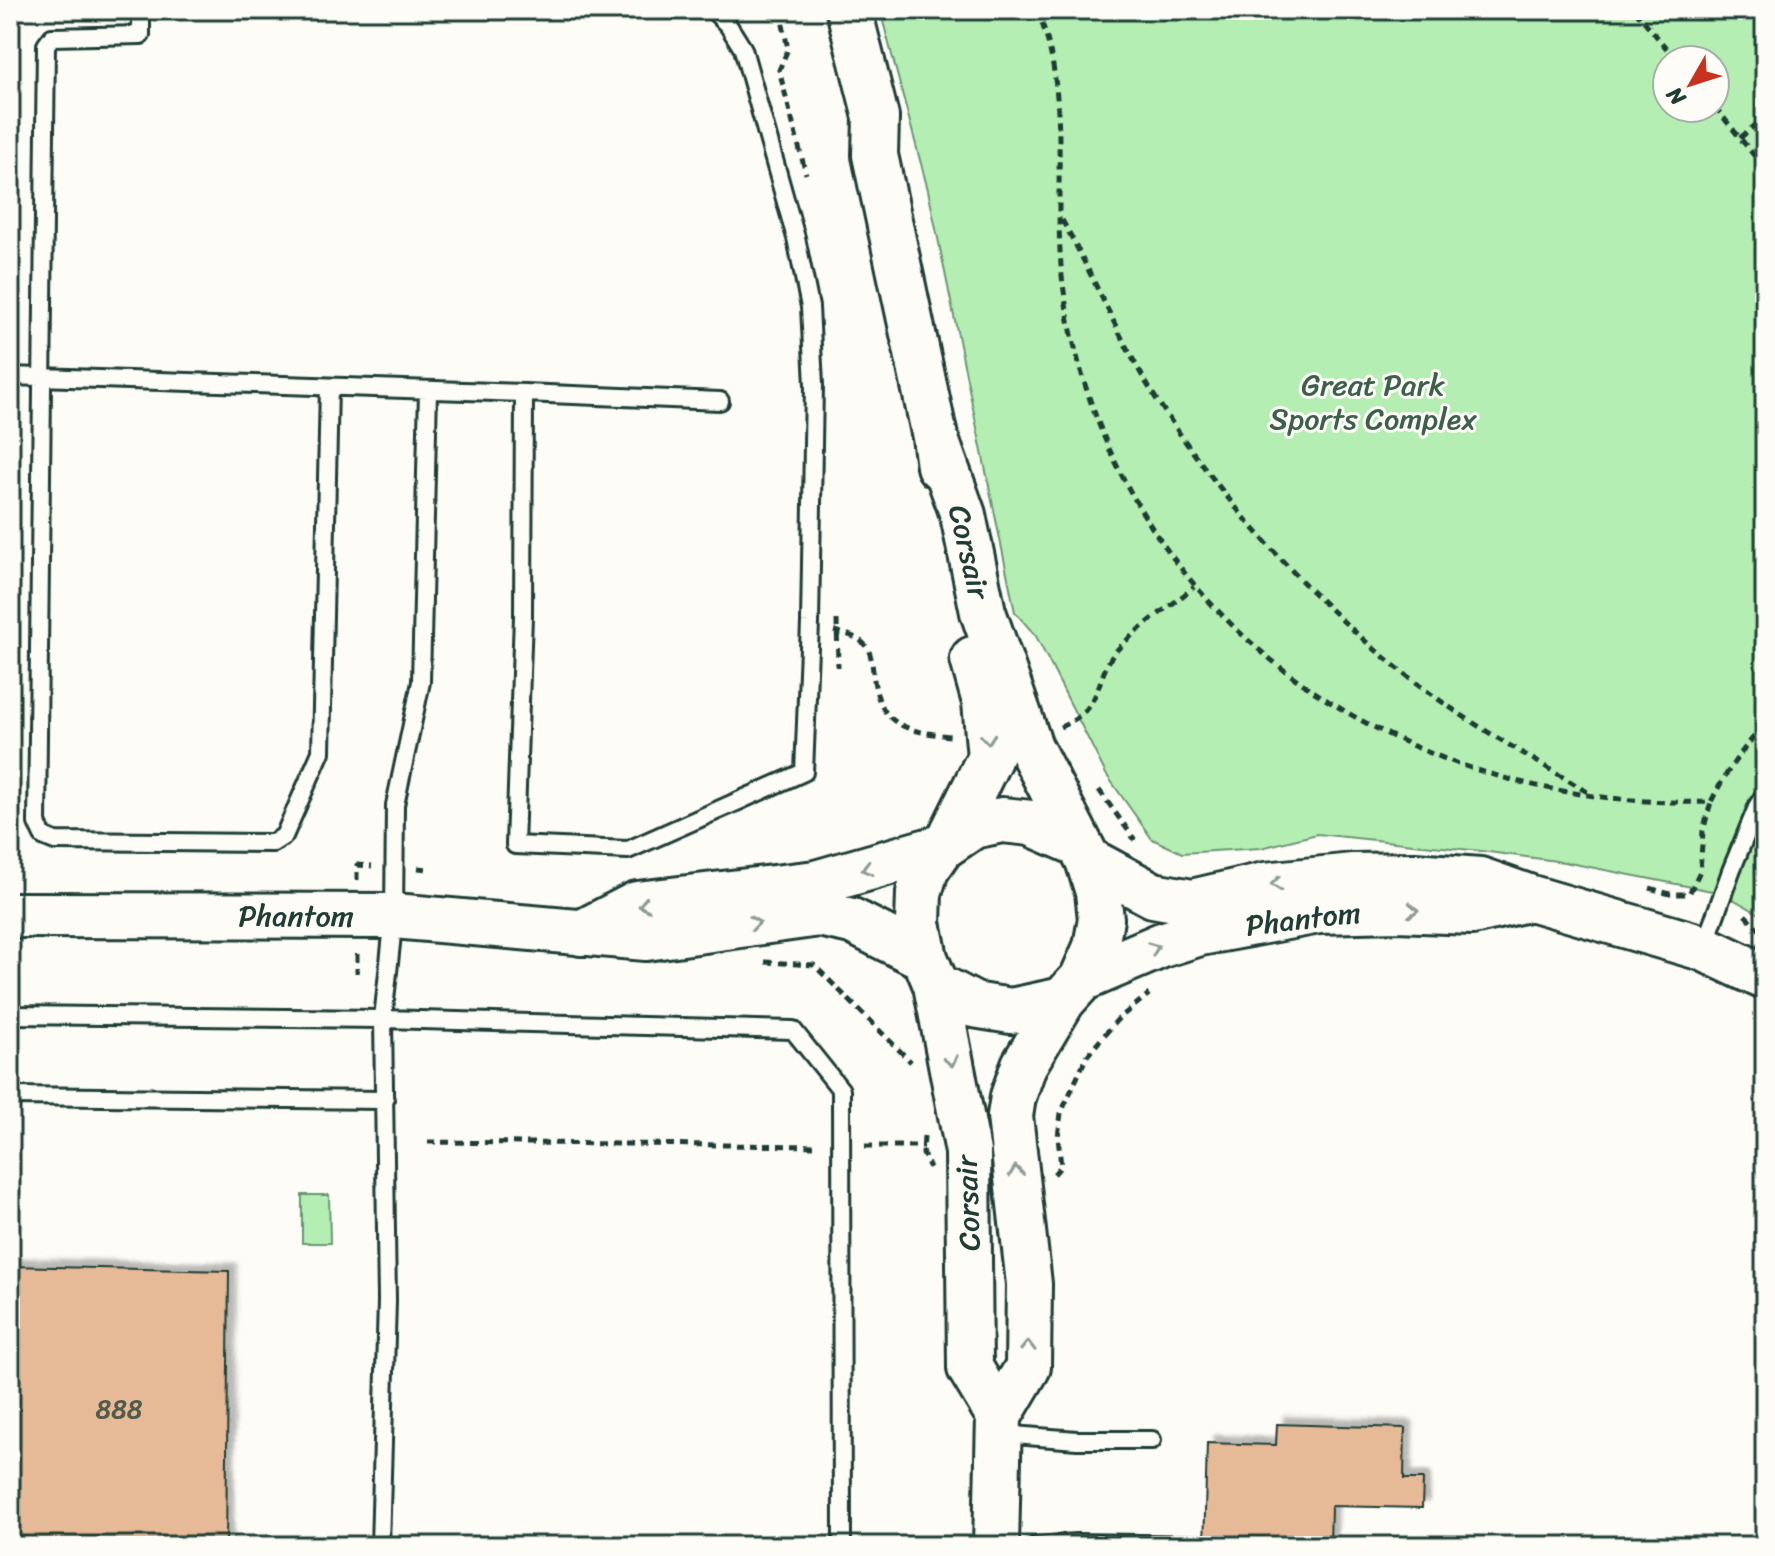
<svg xmlns="http://www.w3.org/2000/svg" width="1775" height="1556" viewBox="0 0 1775 1556" font-family="Sriracha,sans-serif">
	<style>
		.green { fill: #b5eeb2; stroke: #6a9673; stroke-width: 2; fill-rule: evenodd }
		.building { fill: #e6b997; stroke: #1f3d34; stroke-width: 2; filter: url(#shadow) }
		.lines { fill: none; stroke-linecap: round; stroke-linejoin: round }
		.lane-casing { stroke: #1f3d34; stroke-width: 22 }
		.secondary-casing { stroke: #1f3d34; stroke-width: 50 }
		.path { stroke: #1f3d34; stroke-width: 5; stroke-dasharray: 8 6; stroke-linecap: butt }
		.lane { stroke: #fdfcf7; stroke-width: 16 }
		.secondary { stroke: #fdfcf7; stroke-width: 44 }
		.oneway { stroke: #8e9c96 }
		.labels { text-anchor: middle; stroke-width: 6; stroke-linejoin: round; paint-order: stroke }
		.number-label { font-size: 26px; fill: #515c4d }
		.park-label { font-size: 30px; fill: #3d604d; stroke: #fdfcf7 }
		.street-label { font-size: 30px; fill: #1f3d34; stroke: #fdfcf7 }
	</style>
	<defs>
		<filter id="shadow"><feDropShadow dx="7" dy="-7" stdDeviation="2" flood-color="#0004"/></filter>
	</defs>
	<rect width="100%" height="100%" fill="#fdfcf7"/>
	<filter id="ink" filterUnits="userSpaceOnUse"><feTurbulence type="fractalNoise" baseFrequency=".0125" numOctaves="2"/><feDisplacementMap in="SourceGraphic" scale="16" xChannelSelector="R" yChannelSelector="G"/><feConvolveMatrix kernelMatrix="1 2 1 2 8 2 1 2 1" color-interpolation-filters="sRGB"/></filter>
	<g filter="url(#ink)">
		<path class="green" d="M880,10H1765V917L1722,893L1564,862L1481,851L1317,834L1261,848L1182,853L1152,839L1106,774L1036,636L1015,612L928,190ZM1667,60H1715V108H1667Z
			M302,1195H329L330,1243H302Z"/>
		<path class="building" d="M10,1266L229,1271L226,1546H10Z
			M1277,1424L1405,1428L1404,1479H1423L1422,1508L1331,1506L1330,1546H1204L1207,1443L1276,1445Z"/>
		<g class="lines">
			<defs>
				<path id="lane" d="M141,10V35L52,37L46,45L37,823L43,836L55,841L273,843L284,836L321,752L329,387
					M713,10L728,25L743,49L796,238L810,307L814,385L810,623L804,772L628,850L515,845L523,616L524,393L720,401
					M10,376L524,393
					M1704,947L1731,871L1758,805L1765,794
					M10,1015L383,1019L793,1030L841,1090L842,1546
					M10,1096L385,1100
					M1000,1434L1077,1440H1152
					M380,1546L387,1301L383,1019L394,916L395,805L421,682L428,390
					M1036,1546L1076,1543L1204,1545"/>
				<path id="secondary" d="M849,10L876,117L875,155L935,437L939,466
					M935,437L963,515L983,612L1030,747L1088,860L1098,892L1101,919L1096,947L1082,979L1063,1000L1024,1065L1013,1097L1010,1116L1029,1284L1028,1367L999,1416L996,1546
					M948,842L990,757L985,702L973,659
					M1088,860L1153,895L1192,902L1265,885L1353,876L1414,875L1480,880L1531,898L1703,948L1765,977
					M10,915L394,916L646,938L819,914L852,921L925,958
					M581,933L637,904L816,883L942,847
					M1082,979L1162,945L1200,933L1319,911L1397,909L1472,912L1531,898
					M936,985L974,1005L1011,1011L1063,1000
					M999,1416L970,1368L968,1152L936,985L925,958L918,923L919,893L926,870L942,847L973,826L1002,820L1031,823L1077,843"/>
			</defs>
			<use href="#lane" class="lane-casing"/>
			<use href="#secondary" class="secondary-casing"/>
			<path class="path" d="M780,10L788,49L779,70L806,174
				M1037,10C1074,97 1050,201 1064,291C1111,615 1393,811 1711,802C1725,773 1743,748 1765,724
				M1635,10L1676,60
				M1715,107L1765,169
				M1740,138L1765,117
				M1062,220C1095,278 1119,340 1155,397C1225,505 1313,603 1415,682C1469,724 1531,757 1589,793
				M837,620L838,667
				M834,631C844,634 855,635 863,643C871,650 872,662 873,672C878,724 902,731 950,736
				M1060,727C1106,708 1093,677 1117,650C1136,629 1172,605 1194,587
				M1099,790L1135,840
				M418,868L429,869
				M357,880V865L372,866
				M1650,888L1670,894H1689L1700,871L1703,831L1711,802
				M1745,915L1761,931
				M357,954V973
				M765,962L814,965L911,1062
				M924,1136L923,1154L930,1168
				M428,1142L819,1146
				M865,1146H924
				M1054,1174L1061,1166L1058,1137L1061,1113L1087,1056L1117,1020L1149,994"/>
			<use href="#lane" class="lane"/>
			<use href="#secondary" class="secondary"/>
		</g>
		<defs><path id="oneway-chevron" d="M-2-3.5L2.5 0L-2 3.5" fill="none" stroke-width="1.6" stroke-linecap="round" stroke-linejoin="round" transform="scale(2)"/></defs>
		<g class="oneway">
			<use href="#oneway-chevron" transform="translate(988 739) rotate(85)"/>
			<use href="#oneway-chevron" transform="translate(867 869) rotate(164)"/>
			<use href="#oneway-chevron" transform="translate(1276 884) rotate(173)"/>
			<use href="#oneway-chevron" transform="translate(644 905) rotate(169)"/>
			<use href="#oneway-chevron" transform="translate(1413 910) rotate(2)"/>
			<use href="#oneway-chevron" transform="translate(755 923) rotate(-8)"/>
			<use href="#oneway-chevron" transform="translate(1154 948) rotate(-22)"/>
			<use href="#oneway-chevron" transform="translate(951 1061) rotate(79)"/>
			<use href="#oneway-chevron" transform="translate(1016 1171) rotate(-96)"/>
			<use href="#oneway-chevron" transform="translate(1028 1346) rotate(-89)"/>
		</g>
	</g>
	<g class="labels">
		<g class="number-label">
			<text x="119" y="1418">888</text>
		</g>
		<g class="park-label">
			<text x="1373" y="395">Great Park<tspan x="1373" dy="34">Sports Complex</tspan></text>
		</g>
		<g class="street-label">
			<text transform="translate(969 552) rotate(77)" y="10">Corsair</text>
			<text x="296" y="926">Phantom</text>
			<text transform="translate(1303 919) rotate(-7)" y="10">Phantom</text>
			<text transform="translate(968 1203) rotate(-92)" y="10">Corsair</text>
		</g>
	</g>
	<rect width="1775" height="1556" fill="none" stroke="#fdfcf7" stroke-width="40"/>
	<rect x="20" y="20" width="1735" height="1516" fill="none" stroke="#1f3d34" stroke-width="3" filter="url(#ink)"/>
	<g transform="translate(1691 84) rotate(231)"><circle r="38" fill="#fdfcf7" stroke="#a4b0a9" stroke-width="2"/>
	<path d="M0-6L14 30L0 20L-14 30Z" fill="#c8321e"/>
	<text y="-12" font-size="22" font-weight="bold" text-anchor="middle" fill="#1f3d34">N</text>
	</g>
</svg>
